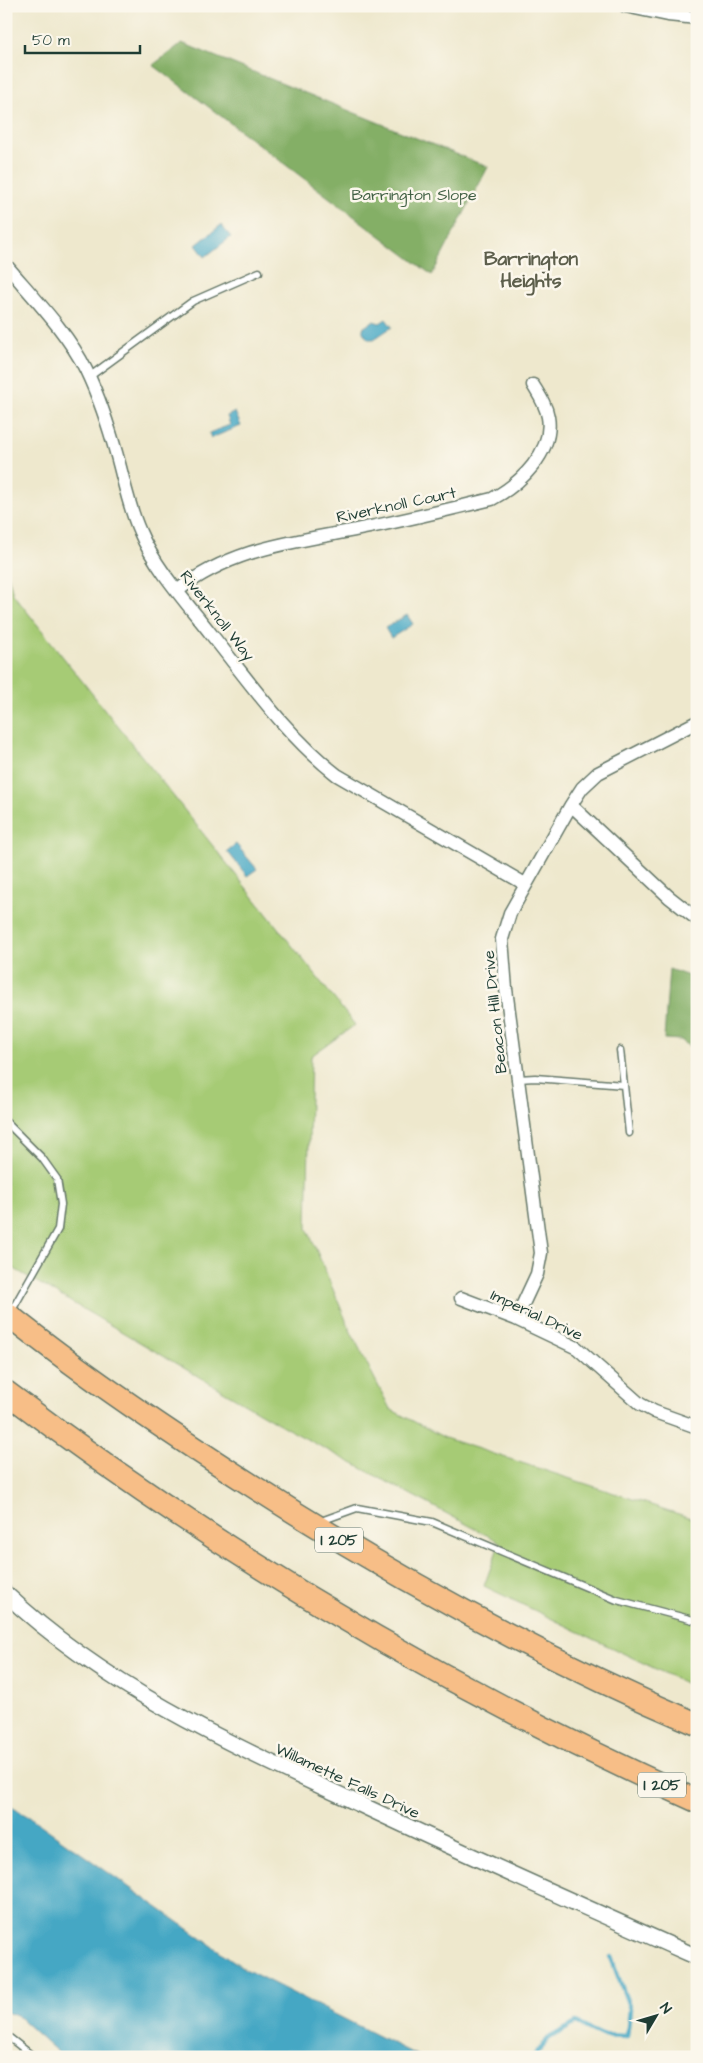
<svg xmlns="http://www.w3.org/2000/svg" width="703" height="2063" viewBox="0 0 703 2063" font-family="'Architects Daughter',sans-serif">
	<style>
		.green { fill: #a6cb75; stroke: #628454 }
		.forest { fill: #84af66; stroke: #52764d }
		.water { fill: #44a7c4; stroke: #32727c }
		.lines { fill: none; stroke-linecap: round; stroke-linejoin: round }
		.stream { stroke: #44a7c4; stroke-width: 4.5 }
		.service-casing { stroke: #67796a; stroke-width: 9 }
		.minor-casing { stroke: #67796a; stroke-width: 15 }
		.tertiary-casing { stroke: #67796a; stroke-width: 18 }
		.motorway-casing { stroke: #67796a; stroke-width: 25 }
		.service { stroke: #fff; stroke-width: 6 }
		.minor { stroke: #fff; stroke-width: 12 }
		.tertiary { stroke: #fff; stroke-width: 15 }
		.motorway { stroke: #f7be87; stroke-width: 22 }
		.labels { text-anchor: middle; stroke-width: 5; stroke-linejoin: round; paint-order: stroke }
		.shield { fill: #fbf7ec; stroke: #61756b; stroke-width: 1 }
		.shield-label { font-size: 15px; font-weight: bold; fill: #1f3d34 }
		.park-label { font-size: 16px; fill: #416044; stroke: #fbf7ec }
		.street-label { font-size: 16px; fill: #1f3d34; stroke: #fbf7ec }
		.quarter-label { font-size: 19px; font-weight: bold; fill: #5d5f4c; stroke: #fbf7ec }
	</style>
	<rect width="100%" height="100%" fill="#fbf7ec"/>
	<filter id="ink" filterUnits="userSpaceOnUse"><feTurbulence type="fractalNoise" baseFrequency=".02" numOctaves="2"/><feDisplacementMap in="SourceGraphic" scale="10" xChannelSelector="R" yChannelSelector="G"/><feConvolveMatrix kernelMatrix="1 2 1 2 8 2 1 2 1" color-interpolation-filters="sRGB"/></filter>
	<filter id="wash" filterUnits="userSpaceOnUse"><feTurbulence type="fractalNoise" baseFrequency=".0096" numOctaves="4" result="noise"/><feDisplacementMap in="SourceGraphic" scale="20" xChannelSelector="R" yChannelSelector="G"/><feGaussianBlur stdDeviation="1.12" result="paint"/><feColorMatrix in="noise" values="0 0 0 0 0 0 0 0 0 0 0 0 0 0 0 0 0 1.4 0 .05"/><feComposite in="paint" operator="in"/></filter>
	<g filter="url(#wash)">
		<rect width="100%" height="100%" fill="#eee8cd"/>
		<path class="green" d="M6,567L13,594L355,1025L311,1056L307,1228L351,1332L390,1409L445,1438L697,1520V1689L484,1586L500,1542L288,1429L6,1264Z"/>
		<path class="forest" d="M182,43L488,167L432,275L153,65Z
			M669,969L697,979V1052L681,1040L664,1039Z"/>
		<path class="water" d="M221,225L231,237L205,257L196,245Z
			M386,319L392,327L374,339H368L363,332V328L373,321L380,323Z
			M235,412L241,426L211,438L209,433L230,425L227,416Z
			M407,615L413,624L391,638L385,628Z
			M236,844L257,869L247,876L227,851Z
			M6,1804L31,1818L245,1969L420,2057H63L20,2018L6,2012Z"/>
		<g class="lines">
			<path class="stream" d="M533,2057L549,2038L576,2023L602,2035L627,2036L630,2009L611,1957"/>
		</g>
	</g>
	<g filter="url(#ink)">
		<g class="lines">
			<defs>
				<path id="service" d="M89,377L193,301L259,272
					M620,1050L624,1085
					M518,1079L535,1078L624,1085L629,1133
					M6,1122L42,1158L57,1179L61,1204L58,1229L11,1312
					M321,1521L357,1508L432,1522L617,1600L697,1621
					M6,2035L34,2057"/>
				<path id="minor" d="M625,6L668,15L697,18
					M6,265C33,297 68,333 86,370C99,397 109,427 117,456C124,481 129,508 140,532C155,568 187,603 211,634C251,684 287,736 337,775L525,884
					M177,591C236,545 299,542 370,527C410,519 451,509 492,499C520,484 554,452 548,417C546,405 539,395 533,385
					M571,805L669,897L697,919
					M461,1298L516,1319L577,1348L640,1404L655,1412L697,1427
					M516,1319L537,1274L541,1253L506,989L502,939L510,913L571,805L582,788L598,773L697,722"/>
				<path id="tertiary" d="M6,1594C106,1688 230,1744 353,1801C467,1855 582,1906 697,1957"/>
				<path id="motorway" d="M6,1313C83,1375 165,1430 248,1483C391,1575 540,1657 697,1724
					M6,1392C221,1554 451,1691 697,1801"/>
			</defs>
			<use href="#service" class="service-casing"/>
			<use href="#minor" class="minor-casing"/>
			<use href="#tertiary" class="tertiary-casing"/>
			<use href="#motorway" class="motorway-casing"/>
			<use href="#service" class="service"/>
			<use href="#minor" class="minor"/>
			<use href="#tertiary" class="tertiary"/>
			<use href="#motorway" class="motorway"/>
		</g>
	</g>
	<g class="labels">
		<g class="shield">
			<rect x="315" y="1527.5" width="48" height="25" rx="4"/>
			<rect x="638" y="1772.5" width="48" height="25" rx="4"/>
		</g>
		<g class="shield-label">
			<text x="339" y="1545">I 205</text>
			<text x="662" y="1790">I 205</text>
		</g>
		<g class="park-label">
			<text x="414" y="200">Barrington Slope</text>
		</g>
		<g class="street-label">
			<text transform="translate(396 504) rotate(-12)" y="6">Riverknoll Court</text>
			<text transform="translate(218 615) rotate(52)" y="6">Riverknoll Way</text>
			<text transform="translate(494 1012) rotate(-96)" y="6">Beacon Hill Drive</text>
			<text transform="translate(537 1314) rotate(25)" y="6">Imperial Drive</text>
			<text transform="translate(348 1780) rotate(25)" y="6">Willamette Falls Drive</text>
		</g>
		<g class="quarter-label">
			<text x="531" y="265">Barrington<tspan x="531" dy="22">Heights</tspan></text>
		</g>
	</g>
	<rect width="703" height="2063" fill="none" stroke="#fbf7ec" stroke-width="25"/>
	<g transform="translate(656 2016) rotate(52)" stroke="#fbf7ec" stroke-width="4" paint-order="stroke">
	<path d="M0-4L9 19L0 12L-9 19Z" fill="#1f3d34"/>
	<text y="-8" font-size="14" font-weight="bold" text-anchor="middle" fill="#1f3d34">N</text>
	</g>
	<path d="M25 45v8h115v-8" fill="none" stroke="#1f3d34" stroke-width="2.5"/>
	<text x="32" y="45" font-size="15" fill="#1f3d34" stroke="#fbf7ec" stroke-width="4" paint-order="stroke">50 m</text>
</svg>
